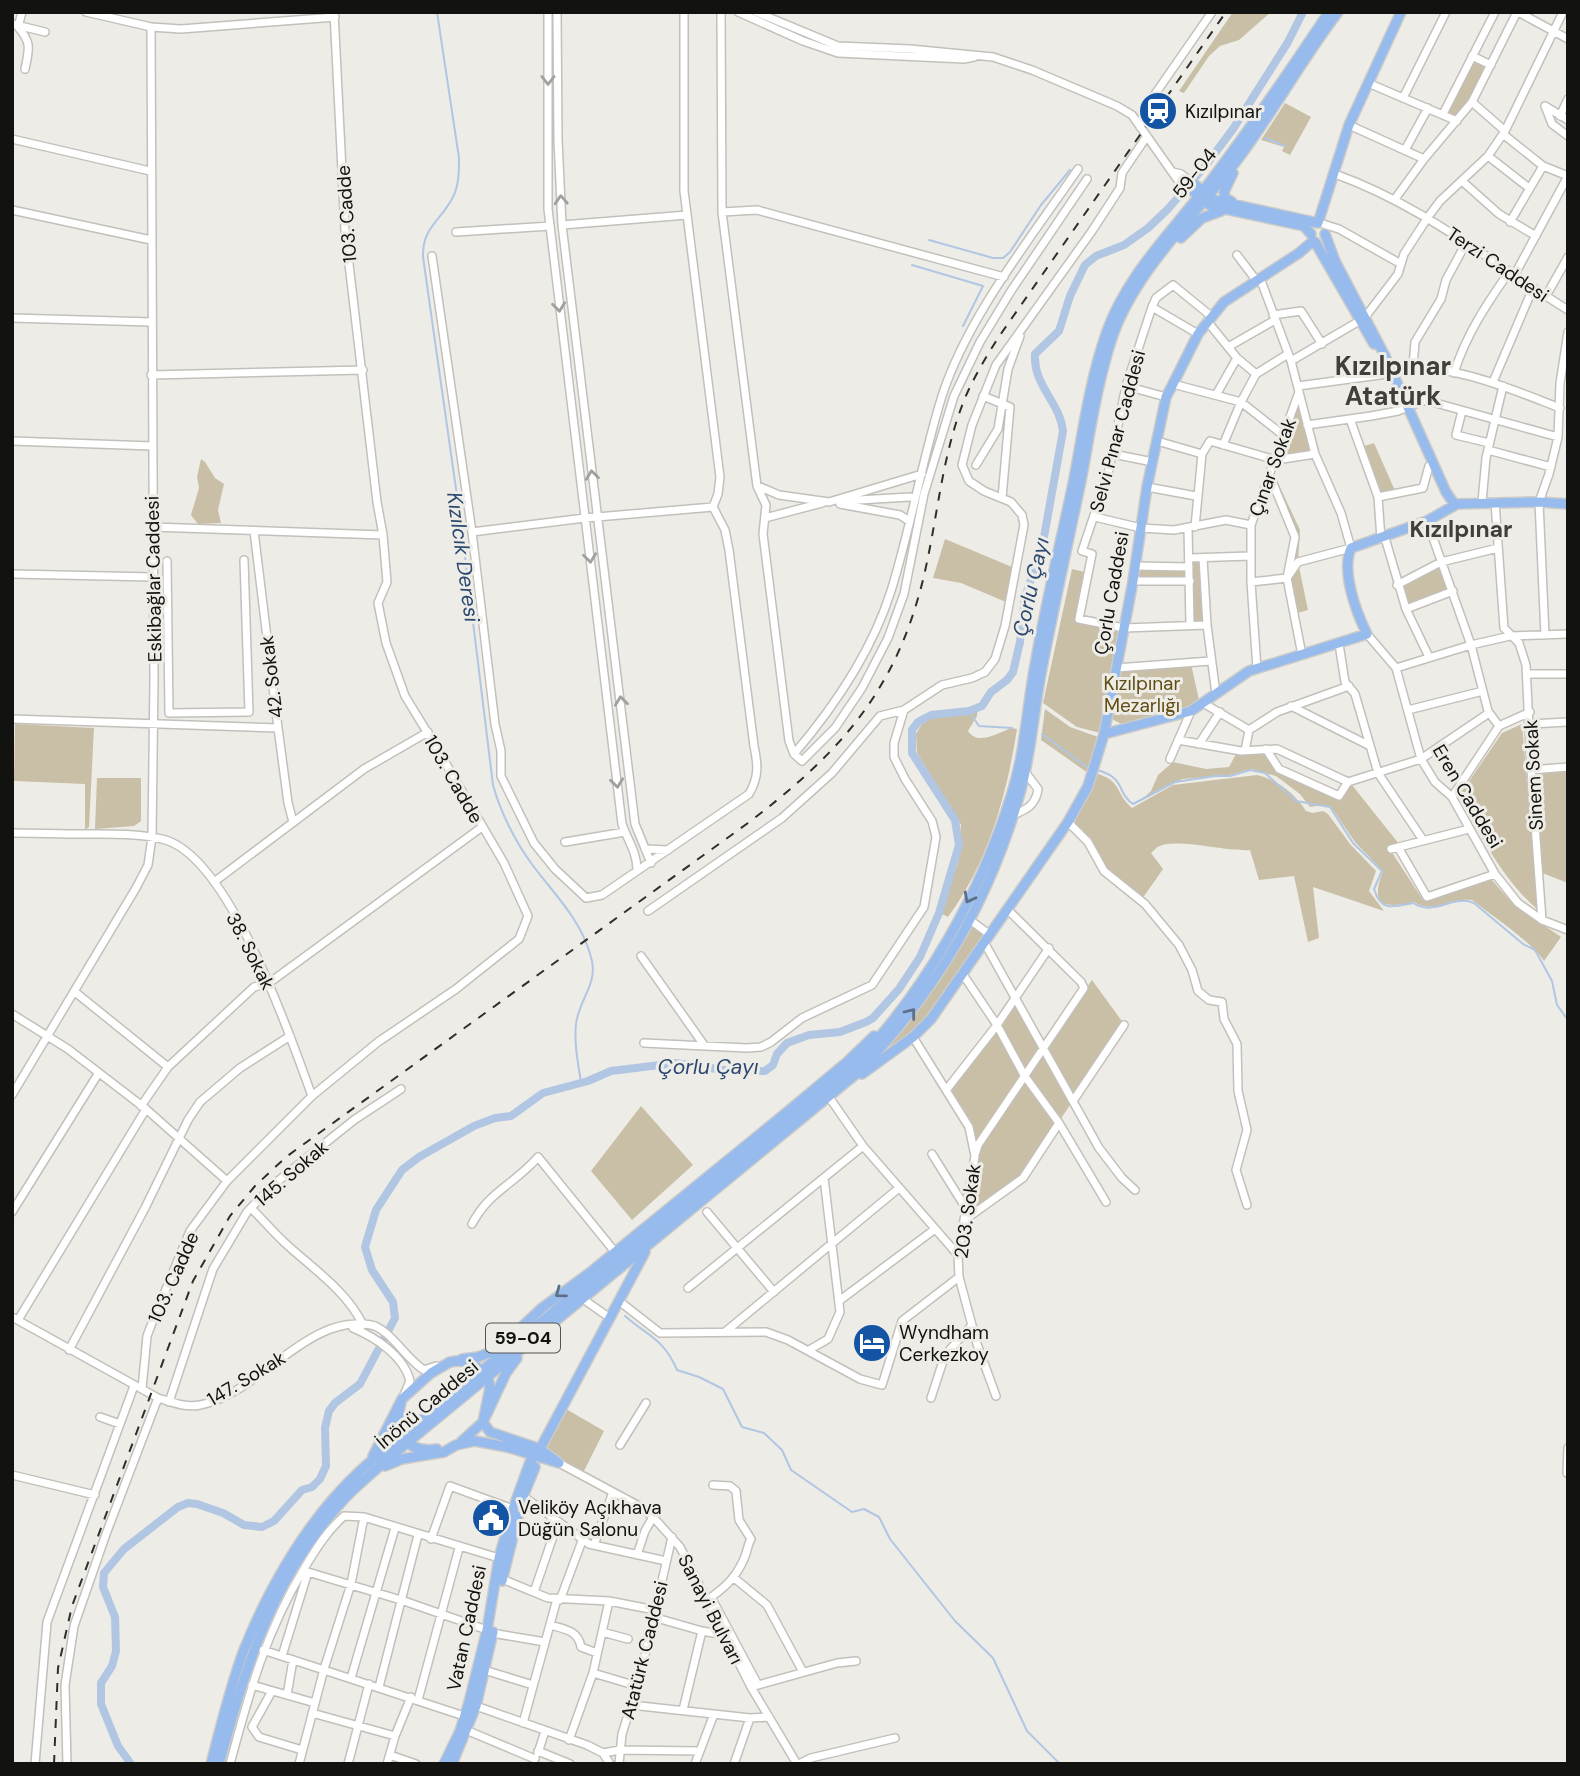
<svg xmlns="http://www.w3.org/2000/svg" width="1580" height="1776" viewBox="0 0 1580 1776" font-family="'DM Sans',sans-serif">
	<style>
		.green { fill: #c9bfa6 }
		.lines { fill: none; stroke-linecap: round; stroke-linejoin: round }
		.stream { stroke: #b0c6e3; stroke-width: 2 }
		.river { stroke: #b0c6e3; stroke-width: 8 }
		.minor-casing { stroke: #c3c0bb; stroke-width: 10 }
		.major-casing { stroke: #cbcbca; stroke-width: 12 }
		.minor { stroke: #fff; stroke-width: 7 }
		.major { stroke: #97bbec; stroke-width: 9 }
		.rail { stroke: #2e2e2b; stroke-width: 2; stroke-dasharray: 9 9; stroke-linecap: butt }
		.oneway { stroke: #a0a09f }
		.oneway2 { stroke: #5b6f89 }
		.labels { text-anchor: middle; stroke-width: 6; stroke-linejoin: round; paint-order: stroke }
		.shield { fill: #eeece6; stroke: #545350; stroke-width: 2 }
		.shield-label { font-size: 18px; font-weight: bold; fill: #121210 }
		.poi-label { font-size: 19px; fill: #121210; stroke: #eeece6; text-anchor: start }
		.street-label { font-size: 19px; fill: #121210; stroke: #eeece6 }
		.park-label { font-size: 19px; fill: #614d13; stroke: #eeece6 }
		.water-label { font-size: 21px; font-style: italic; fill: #2b4871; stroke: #eeece6 }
		.quarter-label { font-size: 23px; font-weight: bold; fill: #413f3b; stroke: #eeece6 }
		.district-label { font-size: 26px; font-weight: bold; fill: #413f3b; stroke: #eeece6 }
	</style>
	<rect width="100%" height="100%" fill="#eeece6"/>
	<path class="green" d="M1233,12H1271L1239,40L1220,46L1209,56L1184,93L1179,91Z
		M1473,58L1489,66L1471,102L1457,119L1444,113Z
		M1285,103L1311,117L1290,155L1282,151L1284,147L1261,140Z
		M1296,402H1301L1314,453L1277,459Z
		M1374,443L1396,493L1378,497L1361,447Z
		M201,459L205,462L215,478L224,484L218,510L221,523L198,524L191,515L199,488L197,477Z
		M1272,470L1300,530L1298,562L1308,610L1294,614L1287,578L1295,537L1270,476Z
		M945,539L1012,567L1006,602L961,583L933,578Z
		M1189,558H1203L1207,625H1190L1189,581H1133L1136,566L1189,567Z
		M1440,566L1450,591L1406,606L1399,585Z
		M1072,569L1085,572L1076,620L1120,629L1100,733L1077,727L1043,703Z
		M1191,664L1199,700L1186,708L1125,726L1110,718L1118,668Z
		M978,705L977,716L968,731C978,746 997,733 1012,728L1017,729C1007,794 988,863 948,917L942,914L948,884L958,864L961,825L917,753L916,734L924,720Z
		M1045,709L1070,727L1098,737L1088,773L1041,740Z
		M15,724L94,728L89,827L85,830V784L14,781Z
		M1522,724L1538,910C1502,879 1482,837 1459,796L1502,733Z
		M1267,753L1277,770L1338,800L1352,785L1399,844L1389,848L1423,900H1429L1490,878L1514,905L1561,937L1544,961C1533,943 1491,915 1472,900C1449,897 1434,915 1414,902C1382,909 1370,905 1383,871L1355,842L1331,807L1322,805L1310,807L1300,794L1276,776L1251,769L1229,775L1182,779L1139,802L1151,791L1158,775L1173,762L1206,769L1229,767L1236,754Z
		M1568,770V883L1542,873L1534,772Z
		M1095,773C1123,781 1114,792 1132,808L1173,785L1257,775C1278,780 1294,793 1306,811L1313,813L1323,811L1328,814L1350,844L1376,871L1369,891L1384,911L1313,887L1319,938L1308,942L1294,876L1259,880L1250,850C1228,852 1177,838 1160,846C1156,847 1154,851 1151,853L1163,869L1142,899L1105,870L1069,821Z
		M97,778H141V821L134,826L95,829Z
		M971,925L988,935L930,1018L912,1036L878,1058L918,1007Z
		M1092,980L1124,1024L1022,1177L971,1213L980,1146Z
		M1015,997L1044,1045L978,1142H976L971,1126L947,1089Z
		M641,1106L693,1165L632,1220L591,1171Z
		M566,1409L604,1431L584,1471L551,1454L547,1448Z"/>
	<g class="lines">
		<path class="stream" d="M437,12L459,158C459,171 459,185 453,197C441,221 422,227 423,257L461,524L493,785C500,811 515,841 531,863C553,893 581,919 591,957C599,983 579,999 576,1024C574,1044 578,1063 581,1082
			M1265,138L1285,146
			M929,240L993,258H1003L1010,252L1041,205L1070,170
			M912,265L983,286L963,326
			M969,711L979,726L1012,728
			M1042,734L1088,768
			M1097,770C1127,778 1116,793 1133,804L1175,782L1215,776H1230L1250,770L1265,773L1296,801L1330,807L1353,843L1382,871L1374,889C1381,912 1393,907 1413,903C1435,917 1452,894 1474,903L1523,944L1535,950L1552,981L1557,1005L1568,1020
			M625,1316C649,1337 664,1339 677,1370L699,1377L723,1389L742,1427L764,1433L782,1450L791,1470L852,1512L864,1509L879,1517L890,1539L955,1621L993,1658L1027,1731L1060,1764"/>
		<path class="river" d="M131,1764L118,1746L101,1704V1683L112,1666L116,1651L115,1617L103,1587L104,1573L124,1549L178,1507L188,1503L197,1504L223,1513L244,1525L262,1527L274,1521L302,1490L312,1487L320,1479L326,1466L325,1428L329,1411L335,1403L360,1384L395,1318L393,1302L372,1270L365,1247L376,1210L402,1170L419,1157L474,1126L495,1118L511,1116L543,1093L588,1081L611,1071L676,1063L731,1071H765L773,1065L777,1054L787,1043L809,1035L840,1032L866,1022L873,1018L899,989L920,957L939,913L959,845L955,820L912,753V730L918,722L931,715L969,711L982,706L991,692L1007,680L1013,672L1020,642L1025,597L1042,548L1063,431C1060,402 1033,386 1035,354L1059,331L1070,296L1085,265L1096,256L1124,245L1148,228L1168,209L1206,165L1233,129L1288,42L1303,12"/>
		<defs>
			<path id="minor" d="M22,12L18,27C32,43 29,49 25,69
				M86,12L151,27L181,29L335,17
				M548,12V209L622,824C628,841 637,852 637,870
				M557,12L558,140L562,225L635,824L651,863
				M721,12L722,212L757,486L766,505L763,534L789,741L794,754L802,761L835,728L862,688L888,638L904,594L924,494L954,396L980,342L1011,291L1087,179
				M738,12L803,41L838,53L964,59L974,57
				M756,12L838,46L910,49L993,57L1032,70L1117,106L1132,115L1177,179L1189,188
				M1518,12L1568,39
				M12,24L45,32
				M1472,56L1491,65
				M1368,83L1457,121
				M1403,98L1446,12
				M1472,102L1505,131
				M1545,106L1552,124L1568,136
				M1545,106L1568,120
				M1443,114L1495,12
				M1560,116L1568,99
				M1349,125L1424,159
				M1140,127L1144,110L1212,12
				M1503,134L1543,166L1568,176
				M12,139L150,171
				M1405,150L1428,108
				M1488,156L1529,188
				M1173,172L1181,174L1193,183
				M1335,174C1422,205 1489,261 1568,310
				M1462,181L1499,214L1536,236
				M1395,199L1424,159L1472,102L1517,12
				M12,210L151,240
				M722,212L757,210L1004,277
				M1510,222L1543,166
				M1323,224L1339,229L1401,264
				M562,225L687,215
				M456,232L550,226
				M1237,255L1256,280
				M432,256L472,532L495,724L501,751V776L534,843L555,869L586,898L602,895L749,794C759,777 758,765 754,746L729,550L725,530L713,507L718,494L720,477L684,191V12
				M1514,276L1568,176
				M1546,296L1568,257
				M1152,307L1198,334
				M1273,315L1301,311L1322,344
				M1366,316L1398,274L1404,254L1428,217L1440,201L1488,156L1505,131L1563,12
				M12,318L151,322
				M1207,321L1237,358L1256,374
				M1228,347L1275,320
				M1291,361L1361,320
				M1413,366L1415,342L1441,299L1446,280L1466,243
				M1391,369C1449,362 1506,387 1560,408
				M1454,373C1466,335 1486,305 1509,272
				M151,375L363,370
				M1493,382L1533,288
				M1173,384L1241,402L1283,435
				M1126,386L1166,397
				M1298,386L1387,374
				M1216,395L1237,358
				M983,396L1010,407L1002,498
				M1462,411L1456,435L1489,443
				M1350,419L1378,497L1381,539
				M1307,425L1371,416L1398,411L1425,400L1558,437
				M12,441L152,446
				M1157,441L1202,454
				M1223,445L1241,402L1256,374L1288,354
				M1488,450L1551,467
				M1113,454L1153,462
				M976,465L998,429L1008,369L1020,336
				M1270,476L1295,537L1287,578L1302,655
				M758,486L779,495L829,502L922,474
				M1147,487L1196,496
				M1378,497L1423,488L1429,466
				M841,501L910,497
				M1482,502L1486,458L1503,386
				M1495,502L1504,628L1519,643L1526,665L1531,770L1542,920
				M840,504L900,515L909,521
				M1095,517L1141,528L1174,530L1226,520L1251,525
				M765,518L822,503
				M1427,521L1471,645L1488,711L1499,726
				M152,527L383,535
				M1195,527L1202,454L1210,441L1276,460L1315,454
				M1188,528L1190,625
				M254,531L278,728L288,803L293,822
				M472,532L585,518L713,507
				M1385,538L1406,609L1429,657
				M1189,558L1250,556
				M1203,558L1207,625L1216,694
				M167,561L169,713L249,712L244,560
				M1136,566L1189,567
				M12,574L153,577
				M1133,581H1190
				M1251,582L1287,578L1298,562L1351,548L1341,513L1315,454L1291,361L1260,278
				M1397,585L1441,562L1498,548
				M1406,609L1453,591
				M1207,625L1124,628L1079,619L1092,554L1082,551L1108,474L1126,386L1152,307L1156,298L1173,285L1211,316
				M1367,634L1396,668L1421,759L1435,782L1452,797L1495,874L1518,903L1542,920L1568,930
				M1545,635L1539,502L1549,474L1558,437L1560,383L1568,332
				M1339,644L1345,682L1355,694L1378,773L1423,840
				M1116,668L1211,661
				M1396,668L1471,645L1510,636L1568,634
				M1257,669L1251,582V525L1299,392
				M1527,674H1568
				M1203,703L1249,730
				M1291,706L1370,746
				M1408,710L1483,691
				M12,719L278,728
				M1530,724L1568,722
				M1178,740L1241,751L1277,749L1348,782L1421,759L1489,713
				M1199,744L1220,712
				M1266,749L1279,769L1339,796L1348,782
				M1245,751L1249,730L1277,712L1349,686
				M794,754C835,706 872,651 891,591C911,527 922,460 942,396C968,316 1031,238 1078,169
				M1170,759L1191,711
				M1531,770L1568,767
				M1452,797L1499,726L1530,712
				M1013,815C1026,810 1036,805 1038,789L1025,772
				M1068,822L1088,842L1104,871L1145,904L1179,945L1192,970L1198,991L1209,1000L1222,1002L1224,1019L1237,1044L1238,1091L1247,1130L1236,1170L1247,1205
				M12,833C35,833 59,834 82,834C108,834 136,833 162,839C229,854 290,1036 312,1096
				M565,842L625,832
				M1398,847L1427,897L1495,874
				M645,849L668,850
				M1391,849L1469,829
				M214,882L364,769L428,732
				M648,911L782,818L832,773L880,716L904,710L942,685L972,678L985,672L995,659L1005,626L1024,525L1022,515L1011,502L984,491L969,481L962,465L972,425L996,365L1092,231L1120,188L1122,173L1147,136
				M970,920L989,934
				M984,942L1099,1148L1122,1178L1135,1190
				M641,956L704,1045
				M962,973L997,1025L1024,1075L1059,1123L1106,1202
				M75,992L168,1067
				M12,1014L68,1049L146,1109L227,1181
				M913,1037L969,1127L975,1156L958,1255L959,1277L977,1344L996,1396
				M644,1043L747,1048L761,1047L771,1042L802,1018L872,985L924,907L936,837L932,821L905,779L894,757V743L904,710
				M947,1089L997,1025L1049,948
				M12,1095L136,888L148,865L152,837L154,680L151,27
				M829,1097L863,1146L958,1255
				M1073,1101L1124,1025
				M141,1106L168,1067L254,987L269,983L482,827
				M976,1152L978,1145L1084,988L1081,982L1007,909
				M932,1154L967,1210
				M251,1208C262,1219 273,1232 285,1243C312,1268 347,1291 363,1325
				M12,1212L98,1074
				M707,1212L774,1292
				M966,1219L1023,1178L1059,1123
				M472,1224C489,1191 515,1184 538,1157L615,1252
				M688,1288L863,1146
				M583,1299L610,1318
				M619,1301L660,1333L766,1332L788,1340L860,1379L882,1385L902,1321L959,1277
				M839,1301L935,1229
				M12,1317L158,1398C171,1402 186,1408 200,1405C258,1395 307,1313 371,1325C389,1328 407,1360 424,1370L436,1366
				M18,1320L146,1109
				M353,1328C375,1337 404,1356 410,1381L404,1395
				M725,1332L899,1188
				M69,1350L145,1208L188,1120L200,1102L240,1068L290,1036
				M809,1350L828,1339L840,1312L824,1178
				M142,1389L147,1336L152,1323L190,1231L227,1181L312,1096L378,1042L456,989L519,939L528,916L504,863L435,745L405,696L386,643L378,603L387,582L383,535L377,502L345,230L334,12
				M931,1398L945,1355L971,1326
				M169,1402L213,1269L247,1212L273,1185L354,1120L401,1089
				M100,1417L120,1424
				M620,1445L646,1403
				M559,1463L639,1506L653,1517L680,1547L751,1687L797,1764
				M1567,1473L1568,1448
				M12,1475L95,1495
				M523,1496L589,1544L666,1561
				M431,1539L450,1486L513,1509
				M594,1545L613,1492
				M637,1555L645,1531L653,1517
				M733,1577L767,1605L803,1672
				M502,1579L548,1598L609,1601L655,1610
				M534,1592L558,1522
				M712,1599L758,1685
				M560,1600L582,1541
				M707,1600C723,1589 735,1579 743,1561C747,1554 747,1546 751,1539L739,1520L736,1491L730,1486L713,1485
				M653,1617L702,1631L724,1635
				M550,1625C564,1629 578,1630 581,1647L597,1653
				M602,1632L628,1639
				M492,1633L545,1642
				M263,1650L464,1716
				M282,1656L308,1572L404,1601L487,1630
				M484,1670L533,1685
				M593,1673L637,1686
				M351,1678L395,1528
				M252,1685L315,1703
				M379,1687L418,1535
				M751,1687L837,1663L856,1661
				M272,1691L252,1727L259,1737L302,1750
				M287,1695L293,1660
				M418,1700L459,1548
				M631,1705L750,1718L769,1717
				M476,1706L587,1745L603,1753L610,1764
				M683,1710L702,1631
				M312,1713L395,1736
				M523,1723L557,1599
				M466,1730L535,1759
				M569,1740L593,1673L609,1601
				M538,1751L570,1764
				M538,1753L545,1731
				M603,1753L620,1750L700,1751
				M390,1755L416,1764
				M35,1764L47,1622L134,1386
				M67,1764L65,1685L74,1626L106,1534L158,1398
				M230,1764C249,1693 266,1631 305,1567C316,1549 327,1531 344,1516L364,1517L499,1558
				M299,1764L324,1669L351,1584L364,1517
				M348,1764L369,1684
				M387,1764L395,1736L411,1697
				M619,1764L622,1734L640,1677L672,1537
				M695,1764L714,1714
				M734,1764L750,1718
				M799,1764L811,1758L895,1738"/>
			<path id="major" d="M1193,183L1214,200L1318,223L1349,125L1401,12
				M1189,188L1211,206L1304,226L1311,234
				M1232,202L1225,198L1224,192L1233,173
				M1325,234L1335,261L1385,356L1446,492L1455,505
				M1181,238L1202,218L1221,211
				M1315,242L1374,344
				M1104,734L1191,711L1249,671L1367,634C1356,612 1341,571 1351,548L1427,521L1457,504L1539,502L1568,504
				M862,1074L913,1037L931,1019L1068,822L1088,786L1104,734L1133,581L1147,487L1166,397L1173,384L1198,334L1224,302L1299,253L1313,241
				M496,1351L542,1308L592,1271L786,1113L847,1062L874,1036
				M462,1359L478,1357L499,1349
				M402,1399C393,1428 402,1454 437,1449
				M373,1456L402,1399L431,1373L450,1362L457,1361L468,1362L477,1367L488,1377L490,1388L483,1422L461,1442
				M385,1466L402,1459L444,1452L456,1445L475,1441L507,1447L559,1463L540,1449L490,1432L483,1422L506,1373L517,1358
				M522,1499L535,1467
				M502,1581L518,1516
				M211,1764C221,1726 230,1687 244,1650C270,1585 309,1518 361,1470C374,1458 389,1447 402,1436L851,1068C925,993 981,893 1012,793C1025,752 1027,707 1035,665C1046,602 1061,541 1074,479C1083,431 1090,380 1106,334C1126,276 1170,234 1206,187C1249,131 1289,72 1329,12
				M219,1764C247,1663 273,1575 347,1496C366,1477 387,1460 407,1443L856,1074C936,993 989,902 1020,793C1032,751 1034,706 1043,663C1055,602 1068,542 1081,481C1090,433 1097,382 1113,335C1137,268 1198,213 1241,155C1275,109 1303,58 1338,12
				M444,1764L460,1731L469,1702L487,1630L499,1558L513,1509L530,1462L540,1449L645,1252
				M452,1764L476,1706L493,1632"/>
		</defs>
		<use href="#minor" class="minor-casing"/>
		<use href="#major" class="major-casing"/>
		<use href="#minor" class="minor"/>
		<use href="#major" class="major"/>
		<path class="rail" d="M54,1764L58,1668L72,1606L193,1281L230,1216L255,1186L286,1157L748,823C828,762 886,704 916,605C937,538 938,464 965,398C974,377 986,357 998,338L1226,12"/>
	</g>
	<defs><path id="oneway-chevron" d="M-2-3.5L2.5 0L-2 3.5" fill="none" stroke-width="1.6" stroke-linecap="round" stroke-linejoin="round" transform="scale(1.75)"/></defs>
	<g class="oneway">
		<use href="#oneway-chevron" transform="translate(548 80) rotate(90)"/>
		<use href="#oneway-chevron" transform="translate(561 200) rotate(-93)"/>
		<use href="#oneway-chevron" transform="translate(559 307) rotate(83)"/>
		<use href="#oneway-chevron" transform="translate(592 475) rotate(-97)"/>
		<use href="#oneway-chevron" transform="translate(590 558) rotate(83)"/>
		<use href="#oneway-chevron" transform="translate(621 701) rotate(-97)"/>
		<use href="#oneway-chevron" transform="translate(617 783) rotate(83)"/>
	</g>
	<g class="oneway2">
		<use href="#oneway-chevron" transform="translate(969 898) rotate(118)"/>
		<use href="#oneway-chevron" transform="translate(911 1013) rotate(-52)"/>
		<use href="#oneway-chevron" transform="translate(560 1293) rotate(143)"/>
	</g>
	<defs>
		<symbol id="station-disc" viewBox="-11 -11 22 22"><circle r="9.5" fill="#1354a4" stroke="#eeece6"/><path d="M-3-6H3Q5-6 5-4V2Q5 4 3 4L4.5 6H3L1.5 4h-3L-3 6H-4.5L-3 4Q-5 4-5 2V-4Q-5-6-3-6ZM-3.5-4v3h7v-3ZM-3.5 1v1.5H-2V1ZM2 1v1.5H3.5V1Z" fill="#fff"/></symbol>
		<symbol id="hotel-disc" viewBox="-11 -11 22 22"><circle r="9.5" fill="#1354a4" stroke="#eeece6"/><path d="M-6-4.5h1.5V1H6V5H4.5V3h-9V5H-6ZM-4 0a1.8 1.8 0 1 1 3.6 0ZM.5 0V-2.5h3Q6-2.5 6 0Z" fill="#fff"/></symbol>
		<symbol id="civic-disc" viewBox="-11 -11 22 22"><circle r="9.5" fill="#1354a4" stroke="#eeece6"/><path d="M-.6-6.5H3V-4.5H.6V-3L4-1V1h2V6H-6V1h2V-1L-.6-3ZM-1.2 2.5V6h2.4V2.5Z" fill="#fff"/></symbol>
	</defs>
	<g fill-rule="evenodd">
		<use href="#station-disc" x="1136" y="89" width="44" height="44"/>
		<use href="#hotel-disc" x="850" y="1321" width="44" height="44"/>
		<use href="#civic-disc" x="469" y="1496" width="44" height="44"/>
	</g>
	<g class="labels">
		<rect class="shield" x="486" y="1323.5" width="74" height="29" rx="5"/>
		<g class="shield-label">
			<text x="523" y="1344">59-04</text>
		</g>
		<g class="poi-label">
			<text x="1185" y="118">Kızılpınar</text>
			<text x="899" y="1339">Wyndham<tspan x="899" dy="22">Cerkezkoy</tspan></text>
			<text x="518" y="1514">Veliköy Açıkhava<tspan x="518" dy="22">Düğün Salonu</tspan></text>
		</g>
		<g class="street-label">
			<text transform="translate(1194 173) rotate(-52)" y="7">59-04</text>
			<text transform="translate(346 214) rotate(-94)" y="7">103. Cadde</text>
			<text transform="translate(1498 264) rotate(34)" y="7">Terzi Caddesi</text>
			<text transform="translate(1117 431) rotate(-75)" y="7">Selvi Pınar Caddesi</text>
			<text transform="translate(1272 467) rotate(-70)" y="7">Çınar Sokak</text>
			<text transform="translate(153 579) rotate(-91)" y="7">Eskibağlar Caddesi</text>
			<text transform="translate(1111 593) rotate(-80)" y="7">Çorlu Caddesi</text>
			<text transform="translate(271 677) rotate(-97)" y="7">42. Sokak</text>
			<text transform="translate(1533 775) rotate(-93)" y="7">Sinem Sokak</text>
			<text transform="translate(454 779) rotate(60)" y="7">103. Cadde</text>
			<text transform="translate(1468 796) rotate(59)" y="7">Eren Caddesi</text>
			<text transform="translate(251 951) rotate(63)" y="7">38. Sokak</text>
			<text transform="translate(291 1173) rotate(-41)" y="7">145. Sokak</text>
			<text transform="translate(967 1211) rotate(-82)" y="7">203. Sokak</text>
			<text transform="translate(173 1277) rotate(-66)" y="7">103. Cadde</text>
			<text transform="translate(246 1378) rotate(-31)" y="7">147. Sokak</text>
			<text transform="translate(427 1404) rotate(-40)" y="7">İnönü Caddesi</text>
			<text transform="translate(711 1609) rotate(63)" y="7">Sanayi Bulvarı</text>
			<text transform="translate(466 1628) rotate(-78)" y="7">Vatan Caddesi</text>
			<text transform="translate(644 1650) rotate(-76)" y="7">Atatürk Caddesi</text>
		</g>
		<g class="park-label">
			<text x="1142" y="690">Kızılpınar<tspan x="1142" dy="22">Mezarlığı</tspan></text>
		</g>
		<g class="water-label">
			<text transform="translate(463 557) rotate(82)" y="7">Kızılcık Deresi</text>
			<text transform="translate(1031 587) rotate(-77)" y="7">Çorlu Çayı</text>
			<text x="708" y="1074">Çorlu Çayı</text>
		</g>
		<g class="quarter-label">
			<text x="1461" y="537">Kızılpınar</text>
		</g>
		<g class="district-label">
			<text x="1393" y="375">Kızılpınar<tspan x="1393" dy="30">Atatürk</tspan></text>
		</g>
	</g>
	<rect width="1580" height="1776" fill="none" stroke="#121210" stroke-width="28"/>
</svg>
